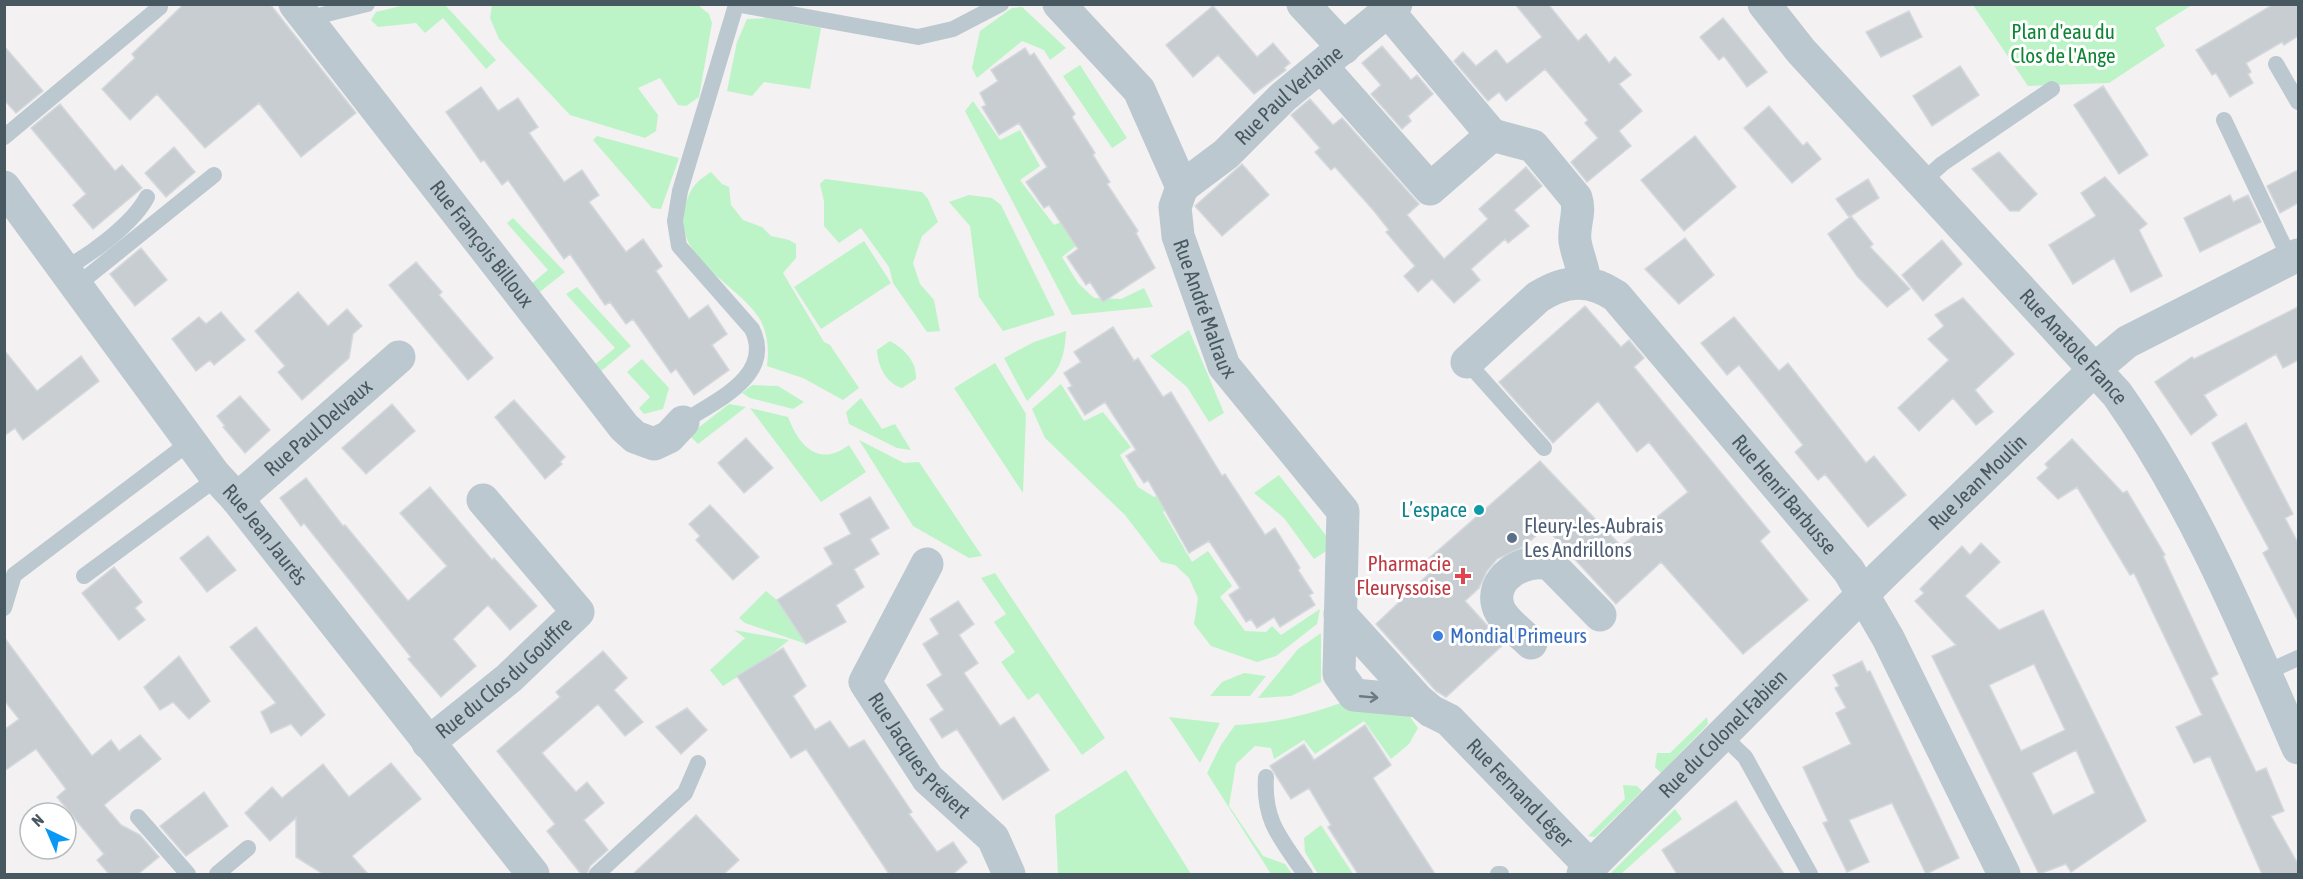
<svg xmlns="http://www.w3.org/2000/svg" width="2303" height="879" viewBox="0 0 2303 879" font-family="'Asap Condensed',sans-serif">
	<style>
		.green { fill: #bcf4c8 }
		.building { fill: #c7cdd1; stroke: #d4d8dd; stroke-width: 1.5; fill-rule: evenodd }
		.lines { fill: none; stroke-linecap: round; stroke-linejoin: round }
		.lane { stroke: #bbc8cf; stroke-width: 16 }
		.street { stroke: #bbc8cf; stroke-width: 33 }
		.oneway { stroke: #6a7a81 }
		.culture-dot { fill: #0f9aa8; stroke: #fff; stroke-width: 2 }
		.service-dot { fill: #5c6f8a; stroke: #fff; stroke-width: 2 }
		.health-dot { fill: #e0444e; stroke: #fff; stroke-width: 2 }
		.shop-dot { fill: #3f7fe0; stroke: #fff; stroke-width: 2 }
		.labels { text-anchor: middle; stroke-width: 6; stroke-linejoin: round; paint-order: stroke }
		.park-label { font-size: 21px; fill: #0f8435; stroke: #fff }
		.street-label { font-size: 21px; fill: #475860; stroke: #fff }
		.culture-label { font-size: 21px; fill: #0d838f; stroke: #fff; text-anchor: end }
		.service-label { font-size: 21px; fill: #4e5e75; stroke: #fff; text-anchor: start }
		.health-label { font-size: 21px; fill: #be3a42; stroke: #fff; text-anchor: end }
		.shop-label { font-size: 21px; fill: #366cbe; stroke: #fff; text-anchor: start }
	</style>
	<rect width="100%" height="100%" fill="#f3f1f1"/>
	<path class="green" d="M409,4L445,5L496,60L486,69L443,18L425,33L416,23L378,27L371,20L376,12Z
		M492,5H698L709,14L712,23L699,97L686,106L678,105L660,78L638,88L658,115L656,131L645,138L570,115L499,39L490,18Z
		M1973,5H2192L2155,28L2165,46L2109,83L2028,86Z
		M1022,7L1066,48L1050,60L1044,50L1022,41L977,78L972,68L980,31L1012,8Z
		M767,18L821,28L810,89L764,82L752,96L727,91L737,42L747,19Z
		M1080,65L1127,138L1112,148L1063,76Z
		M973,101L1000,140L1020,130L1040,166L1020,180L1054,225L1068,219L1081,242L1062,257L1078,283L1094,298L1121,299L1144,288L1153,307L1072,315L965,111Z
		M597,136L679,158L661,209L652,208L593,140Z
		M711,172L722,184L729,187L731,205L743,220L762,227L771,236L789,240L796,244V258L783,273L824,342L830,345L859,388L843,400L803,378L767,366C769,350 768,336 761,321C740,284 671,259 685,207C690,189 694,183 711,172Z
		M825,179L922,192L928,199L938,222L922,236L913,263L920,284L934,300L940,331L927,332L893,283L889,267L861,228L839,243L824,226V201L820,184Z
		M969,195L992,198L1001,205L1055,315L1003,331L979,297L970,226L949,202Z
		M513,218L565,272L537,294L530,285L548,270L507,223Z
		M864,241L891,283L821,329L794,287Z
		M577,287L631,346L599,373L593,366L615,348L566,294Z
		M1189,330L1224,413L1209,422L1187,387L1150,356Z
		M1066,331C1064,371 1054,374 1027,401L1004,358L1034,342Z
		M890,341C904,349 917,361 916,379L902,388C886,383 878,367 877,350Z
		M642,359L669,388L663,409L644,414L639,408L650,397L627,372Z
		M995,363L1026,414L1023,493L954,388Z
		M1061,384L1084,421L1103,412L1131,447L1120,455L1138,487L1154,497L1168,490L1175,500L1163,512L1192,562L1208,551L1232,586L1220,597L1245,631L1266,632L1272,626L1281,635L1320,609L1317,624L1276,656L1257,662L1211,646L1194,624L1198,598L1189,578L1175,565L1161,562L1125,515L1045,438L1032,409Z
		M752,385L778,386L804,402L793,409L750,398L742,393Z
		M861,398L882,429L895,424L911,450L897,448L849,424L846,412Z
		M729,404L746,407L698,444L689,435Z
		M750,408L788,417C799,446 819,468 849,445L866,472L821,502Z
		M859,440L904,463L919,462L982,556L969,558L913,526Z
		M1279,475L1328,538V550L1314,559L1284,518L1254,493Z
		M995,573L1105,738L1082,755L1038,693L1028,700L1001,662L1015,652L994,622L1006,614L981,578Z
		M766,591L777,600L806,644L745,623L739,618Z
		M734,630L789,640L767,658L723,686L710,670L745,638Z
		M1321,633V682L1291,696L1258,698L1298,649Z
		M1244,673L1266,676L1250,696H1210L1222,682Z
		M1346,701L1406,711L1418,728L1409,744L1391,759L1364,721L1315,754L1304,740L1274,759L1271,748L1255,746L1236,764L1229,806L1263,856L1285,864L1292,874H1271L1207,773L1221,745L1235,725C1275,723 1309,715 1346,701Z
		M1169,717L1220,723L1200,763Z
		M1707,717L1708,724L1661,773L1655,767L1657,753H1670Z
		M1126,770L1191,874H1058L1055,815Z
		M1623,785L1637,786L1642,791L1595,837L1588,836L1625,799Z
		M1675,809L1682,819L1621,874H1610Z
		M1321,825L1353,874H1318L1305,852L1304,838Z"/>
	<path class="building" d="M184,4H270L356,113L301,157L259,103L205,148L157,94L130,120L102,89L135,58L132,54Z
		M1515,4H1548L1578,41L1586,34L1609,63L1615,57L1631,75L1619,84L1642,111L1619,131L1631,146L1587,182L1571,162L1598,138L1585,123L1588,120L1545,69L1506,101L1499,92L1488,101L1454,61L1463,52L1476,66L1496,50L1507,64L1542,37Z
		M2274,4H2298V36L2284,45L2282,42L2246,63L2251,72L2248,74L2253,83L2230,97L2216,73L2212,75L2196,50Z
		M1213,6L1257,57L1273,43L1290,63L1284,68L1286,70L1254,94L1218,55L1193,77L1166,45Z
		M1909,11L1922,37L1881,57L1866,32Z
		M1723,18L1767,72L1747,87L1724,56L1719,60L1700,37Z
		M4,46L43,91L16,113L4,100Z
		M1382,46L1411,80L1417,75L1433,94L1408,116L1411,121L1402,129L1371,94L1381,85L1362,63Z
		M1025,48L1030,56L1034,53L1075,114L1072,117L1095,153L1093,155L1110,182L1107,184L1138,231L1136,233L1155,268L1103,302L1090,282L1086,285L1067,257L1078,249L1049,205L1044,208L1026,182L1047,167L1019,123L999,135L982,107L986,105L980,93L998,81L991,70Z
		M1960,66L1979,95L1932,126L1913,96Z
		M2103,86L2148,155L2119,174L2074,105Z
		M481,87L498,111L518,98L538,127L529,133L564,182L582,170L599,195L589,202L626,252L643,239L662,266L656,271L689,319L708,305L727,334L712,345L729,370L694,395L676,369L671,373L633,319L626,324L610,302L605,305L570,254L564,259L508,180L502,185L484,160L481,162L446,112Z
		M1310,99L1333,125L1342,118L1419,204L1407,215L1444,259L1488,219L1479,209L1526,167L1542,186L1514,210L1529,226L1508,243L1505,239L1471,269L1480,280L1454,303L1432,279L1418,292L1404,276L1415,266L1386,232L1389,230L1374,211L1335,167L1331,170L1315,152L1320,148L1291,115Z
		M60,104L115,171L122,165L142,188L93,229L73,205L86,194L31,128Z
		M1769,106L1803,146L1807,142L1821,159L1792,183L1744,128Z
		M1695,136L1736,187L1684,231L1641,180Z
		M174,147L195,172L166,197L145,173Z
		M1999,152L2037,194L2019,211H2010L1972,169Z
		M1242,164L1269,195L1222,236L1195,206Z
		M2298,170V203L2280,213L2267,186Z
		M2105,177L2147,224L2139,230L2162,276L2131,292L2114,258L2073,284L2049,245L2096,216L2081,193Z
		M1868,179L1879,198L1849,217L1836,199Z
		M2230,195L2233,202L2248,195L2261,222L2200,252L2184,218Z
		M1851,216L1873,244L1870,247L1910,289L1887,307L1857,276L1828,234Z
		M1685,238L1714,275L1679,304L1645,269Z
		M1942,240L1962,264L1923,301L1902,275Z
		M141,248L167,280L135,306L110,274Z
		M416,262L442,292L439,295L493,358L468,380L389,285Z
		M298,292L328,326L347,309L362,326L353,334L349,358L302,400L278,372L285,366L255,331Z
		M1963,298L2014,354L1975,390L1993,412L1976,425L1953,398L1919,431L1898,408L1949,360L1928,339L1944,326L1935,315Z
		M1585,306L1621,347L1629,340L1644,358L1634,367L1770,532L1760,541L1808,600L1743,654L1661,562L1616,604L1545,527L1525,546L1497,559L1487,571L1479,588L1465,601L1504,644L1446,697L1436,691L1376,624L1434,569L1426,561L1540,461L1621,546L1688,492L1649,442L1637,452L1598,401L1553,443L1499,382Z
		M2298,307V360L2283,368L2276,354L2204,395L2217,415L2191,435L2155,382L2192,357L2194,359Z
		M221,312L245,340L214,365L210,360L196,371L172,339L199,317L206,324Z
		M1734,317L1779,371L1788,363L1866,463L1874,456L1906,495L1868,527L1825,474L1818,480L1795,452L1803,445L1739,365L1727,375L1701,343Z
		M1113,327L1134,361L1138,358L1163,397L1171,392L1222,476L1225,474L1265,535L1275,528L1300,568L1298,570L1313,593L1309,595L1315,605L1280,627L1274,617L1257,628L1251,619L1246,622L1229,595L1240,588L1209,541L1189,553L1148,480L1144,483L1126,456L1136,450L1105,402L1085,415L1068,388L1072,386L1064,373L1081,362L1074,352Z
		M4,350L37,391L81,356L99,381L23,440L15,428L4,436Z
		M240,396L270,430L245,453L223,427L225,426L217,416Z
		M514,400L565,457L560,462L562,464L545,479L495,417Z
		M392,404L415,431L366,474L342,448Z
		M2246,423L2293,514L2285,518L2298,543V621L2263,553L2269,549L2212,443Z
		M746,438L773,468L744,493L718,463Z
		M2072,439L2123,493L2127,491L2165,555L2163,556L2218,674L2211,678L2256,772L2266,768L2284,811L2271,816L2298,864V874H2262L2210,756L2194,763L2176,727L2202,715L2134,573L2130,575L2077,487L2058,499L2037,478L2048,468L2045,464Z
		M306,478L343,526L345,525L408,601L447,566L400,513L430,487L492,560L494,558L537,606L510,630L488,605L453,639L476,666L441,697L408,659L411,657L304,523L301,526L280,498Z
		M870,497L889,528L870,539L879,554L854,569L864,587L836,605L846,622L806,644L777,600L833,564L824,548L851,534L840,514Z
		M710,505L759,557L733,580L696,540L700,536L689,524Z
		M208,536L236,570L207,592L180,558Z
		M1981,543L2000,562L1965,596L1999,630L2043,610L2146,821L2071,872L2066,864L2039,874L1932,656L1956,645L1915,601L1924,593L1920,589L1962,546L1970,555ZM2034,664L2065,730L2021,751L1989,685ZM2076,750L2095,793L2053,815L2032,773Z
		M114,567L142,602L135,608L145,620L119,640L82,593Z
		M958,601L974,624L959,635L978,663L964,673L1000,726L1014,717L1049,770L1003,800L957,729L942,738L930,719L944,710L927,685L942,675L923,644L939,634L930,619Z
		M256,627L325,715L301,736L291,724L271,733L261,712L276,703L230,647Z
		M4,637L92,756L111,740L119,751L140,735L161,759L104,805L121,825L140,835L159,857L138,874H109L97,860L104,854L57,797L66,789L36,749L4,771V730L19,719L4,700Z
		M783,648L806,686L793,696L815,730L830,721L849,748L864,740L912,812L909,814L937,852L953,842L967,862L953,874H889L806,749L791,758L737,676Z
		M603,651L627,678L614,690L643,722L625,736L598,704L542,753L576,792L587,782L604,803L584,820L608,850L590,866L587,874H581L547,831L555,824L497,751L560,697L556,692Z
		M179,656L210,701L189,719L173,702L160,710L144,687Z
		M1862,661L1867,672L1870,671L1959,858L1926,874L1892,803L1849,820L1869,862L1847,872L1823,823L1828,821L1803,767L1851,744L1836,713L1846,708L1835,688L1839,686L1833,675Z
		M687,708L707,730L681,754L656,727Z
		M1365,725L1391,765L1373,778L1435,874H1358L1328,827L1331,825L1309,788L1291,799L1270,766L1304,744L1314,760Z
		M391,763L421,799L352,856L368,874H323L296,857V818L270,841L245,813L272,787L282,798L323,764L349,797Z
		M204,792L228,826L186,856L160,826Z
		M1736,801L1784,874H1677L1662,850Z
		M696,815L739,860L724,874H633Z"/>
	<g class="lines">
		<path class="lane" d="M735,4L918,37L953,29L1001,4
			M306,19L367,4
			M2276,64L2298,102
			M2224,120L2290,259
			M4,137L160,7
			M1921,183L1942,164L2052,89
			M64,269C90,255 133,224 147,197
			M76,286L214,175
			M1467,362L1544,448
			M683,422C715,401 775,376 752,329L679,246L675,221L680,191L736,5
			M84,576L217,478
			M4,608L14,575L190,442
			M2265,673L2298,658
			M1723,736L1745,757L1810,874
			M1266,777C1263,821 1281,839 1305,874
			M138,817L188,874
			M217,874L248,848
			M597,874L685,793L698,763
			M1498,874H1501"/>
		<g class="street">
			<path id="s1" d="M295,4L624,427L635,437L654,444L669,437L683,422"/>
			<path id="s2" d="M1059,4L1139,90L1182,187L1175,207L1178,236L1224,366L1343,511L1339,674L1354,695L1419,701"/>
			<path d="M1303,4L1344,48"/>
			<path id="s3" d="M1764,4L1801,51L2117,394C2194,503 2245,627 2298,748"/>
			<path d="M1388,11L1492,135"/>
			<path d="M1322,67L1430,189L1492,135L1533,146L1576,198C1581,212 1573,226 1575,241C1577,255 1584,268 1585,283"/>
			<path id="s4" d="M4,187L214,474L237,499L533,874"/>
			<path id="s5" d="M1182,187L1226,154L1283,97L1396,4"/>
			<path id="s6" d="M1467,362L1538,297C1565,280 1589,278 1616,296L1849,571L1888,638L2004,874"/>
			<path id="s7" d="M237,499L399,357"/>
			<path id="s8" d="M927,564L865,682L928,779L993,838L1009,874"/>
			<path id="s9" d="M1340,614L1419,701L1431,711L1449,720L1591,867"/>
			<path d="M1531,643C1522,634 1504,621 1499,609C1487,579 1524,557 1550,564L1600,615"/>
			<path id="s10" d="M428,743L509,678L578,612L483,500"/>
			<path id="s11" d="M1583,874L1882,575L2095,369L2127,342L2298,255"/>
		</g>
	</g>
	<defs><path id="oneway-shaft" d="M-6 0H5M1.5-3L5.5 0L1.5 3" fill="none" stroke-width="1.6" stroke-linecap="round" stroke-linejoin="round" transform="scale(1.5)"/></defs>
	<use class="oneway" href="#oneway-shaft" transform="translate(1369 697) rotate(5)"/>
	<circle class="culture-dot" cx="1479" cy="510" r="6"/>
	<circle class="service-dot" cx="1512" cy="538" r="6"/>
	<path class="health-dot" d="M1460 567h6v6h6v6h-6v6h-6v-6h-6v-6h6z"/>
	<circle class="shop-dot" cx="1438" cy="636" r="6"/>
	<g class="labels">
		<g class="park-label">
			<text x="2063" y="39">Plan d'eau du<tspan x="2063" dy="24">Clos de l'Ange</tspan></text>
		</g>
		<g class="street-label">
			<text dy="7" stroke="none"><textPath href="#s5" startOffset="141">Rue Paul Verlaine</textPath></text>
			<text dy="7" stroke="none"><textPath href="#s1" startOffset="304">Rue François Billoux</textPath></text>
			<text dy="7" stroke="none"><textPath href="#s2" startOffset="351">Rue André Malraux</textPath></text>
			<text dy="7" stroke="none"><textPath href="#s3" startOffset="462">Rue Anatole France</textPath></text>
			<text dy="7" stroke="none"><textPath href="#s7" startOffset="108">Rue Paul Delvaux</textPath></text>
			<text dy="7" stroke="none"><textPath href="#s11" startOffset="556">Rue Jean Moulin</textPath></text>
			<text dy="7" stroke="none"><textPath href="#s6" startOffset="440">Rue Henri Barbusse</textPath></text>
			<text dy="7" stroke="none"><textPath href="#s4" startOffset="435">Rue Jean Jaurès</textPath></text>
			<text dy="7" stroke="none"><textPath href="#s10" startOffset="100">Rue du Clos du Gouffre</textPath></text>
			<text dy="7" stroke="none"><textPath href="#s11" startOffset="198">Rue du Colonel Fabien</textPath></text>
			<text dy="7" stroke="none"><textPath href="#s8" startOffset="225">Rue Jacques Prévert</textPath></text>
			<text dy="7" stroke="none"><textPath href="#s9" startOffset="255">Rue Fernand Léger</textPath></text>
		</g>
		<g class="culture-label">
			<text x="1467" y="517">L’espace</text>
		</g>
		<g class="service-label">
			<text x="1524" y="533">Fleury-les-Aubrais<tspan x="1524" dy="24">Les Andrillons</tspan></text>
		</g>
		<g class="health-label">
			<text x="1451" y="571">Pharmacie<tspan x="1451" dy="24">Fleuryssoise</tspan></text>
		</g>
		<g class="shop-label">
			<text x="1450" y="643">Mondial Primeurs</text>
		</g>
	</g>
	<rect width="2303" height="879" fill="none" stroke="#475860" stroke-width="12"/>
	<g transform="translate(48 831) rotate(316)"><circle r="28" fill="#ffffff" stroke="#b5bcbf" stroke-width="1.5"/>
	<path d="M0-4.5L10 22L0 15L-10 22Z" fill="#0998f5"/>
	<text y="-9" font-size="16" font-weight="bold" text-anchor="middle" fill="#475860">N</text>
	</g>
</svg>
